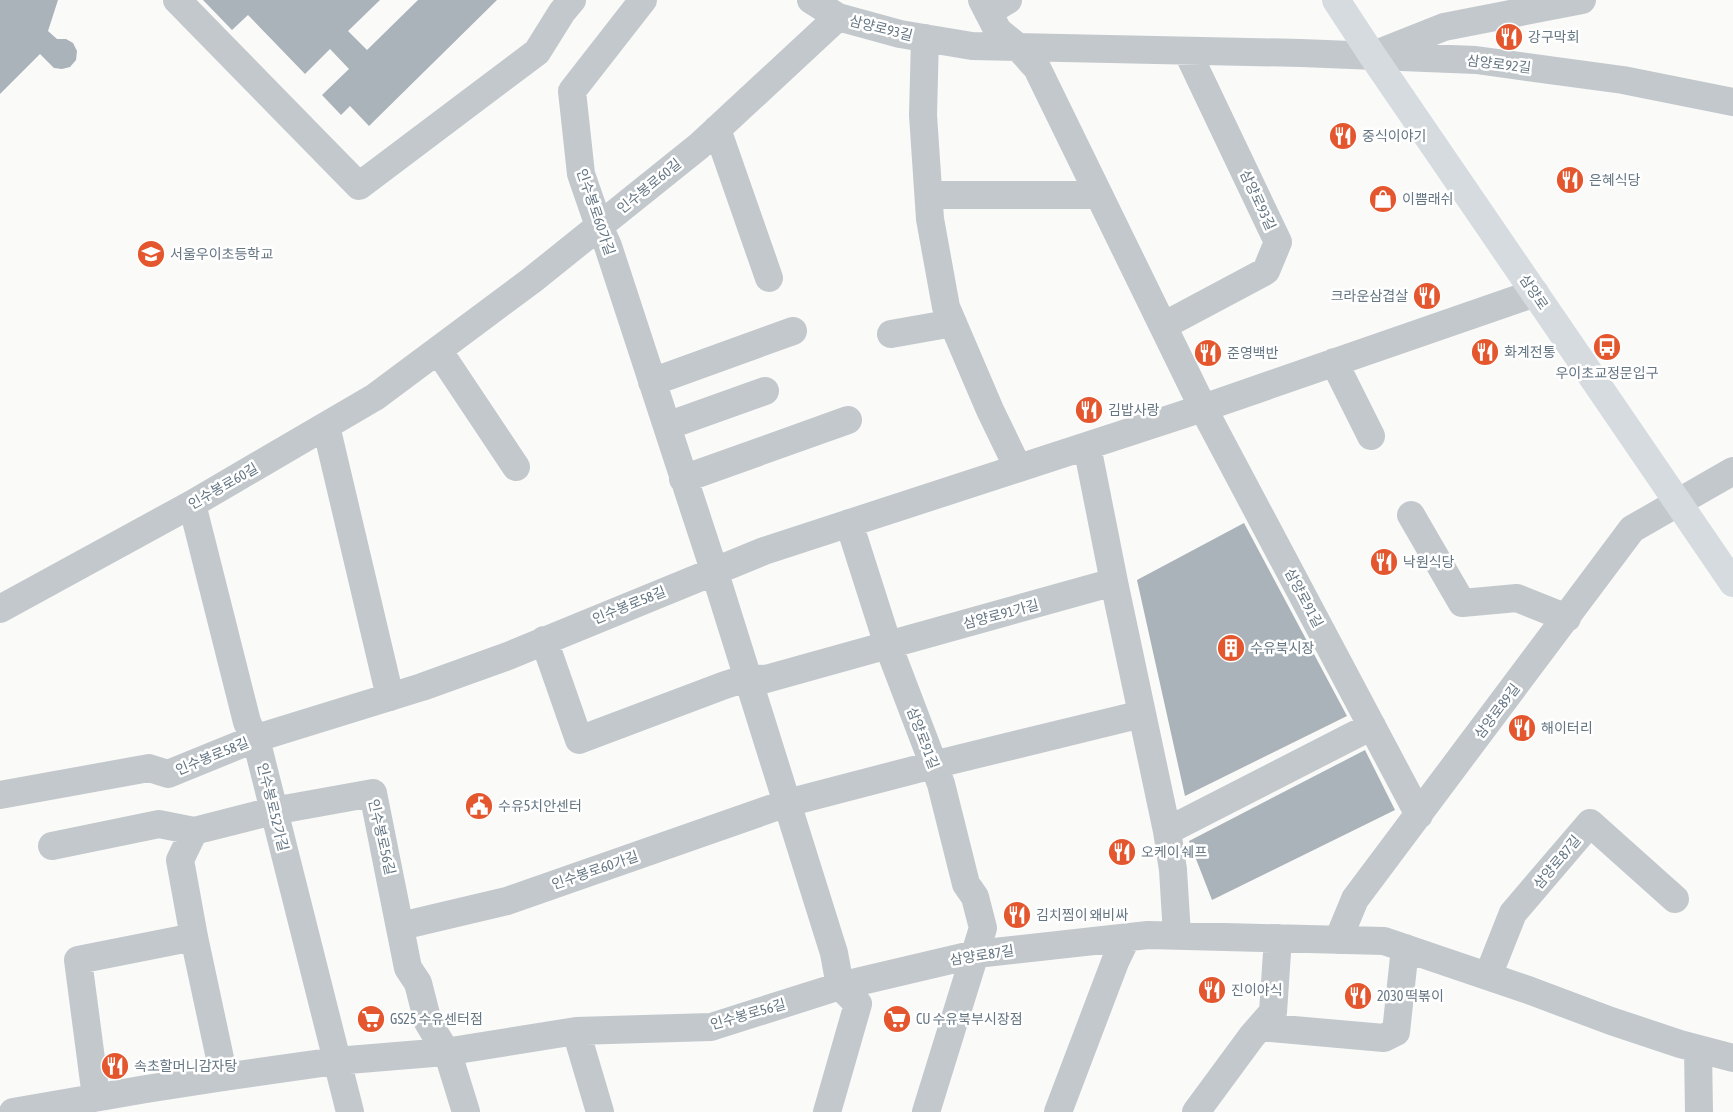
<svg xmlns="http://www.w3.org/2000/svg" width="1733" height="1112" viewBox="0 0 1733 1112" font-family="'Asap Condensed','Noto Sans KR',sans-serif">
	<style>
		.building { fill: #aab3b9 }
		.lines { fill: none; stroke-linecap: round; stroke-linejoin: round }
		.minor { stroke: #c3c8cc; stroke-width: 28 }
		.major { stroke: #d6dbdf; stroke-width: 28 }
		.labels { text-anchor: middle; stroke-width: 5; stroke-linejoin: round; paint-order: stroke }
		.street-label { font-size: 14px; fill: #657683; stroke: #fff }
		.poi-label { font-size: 14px; fill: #657683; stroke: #fff; text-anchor: start }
	</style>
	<rect width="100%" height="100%" fill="#fafaf8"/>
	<path class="building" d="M0,0H58L48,31L57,39H66L73,43L77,51L76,60L70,67L62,69L54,68L40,54L0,94Z
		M203,0H380L348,31L367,50L418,0H497L369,126L350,106L341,115L322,95L349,69L330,49L305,74L248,15L232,30Z
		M1244,523L1347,716L1185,796L1137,580Z
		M1365,750L1395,810L1212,900L1189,841Z"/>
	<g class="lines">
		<path class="minor" d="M177,0L359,186L537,52L562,12L572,0
			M643,0L572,91L581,174L599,226L608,246L714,570L834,953L840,986L858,1004L827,1112
			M811,0L838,17L900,34L972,46L1301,53L1476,60L1623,80L1733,102
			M982,0L998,31L1018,47L1037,68L1203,408L1419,815
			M988,12L1008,0
			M925,38L923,115L930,219L946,307L990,410L1018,468
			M1381,52L1444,27L1582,0
			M717,129L769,278
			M929,195H1099
			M1163,326L1266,271L1278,242L1187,51
			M891,334L953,323
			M438,350L516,467
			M1334,362L1371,436
			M652,382L793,331
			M326,426L390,697
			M667,426L765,391
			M1087,446L1114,582L1167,831L1173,870L1177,935
			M683,479L848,420
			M192,504L247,722L258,747L350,1112
			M1411,515L1462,603L1517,598L1567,618
			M849,523L888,645L941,784L966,884L975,897L983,928L926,1112
			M0,609L192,504L375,397L532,280L699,146L838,17
			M544,640L579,740L725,685L747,678L766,679L1114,582
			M0,795L149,768L168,774L254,739L422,687L508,656L764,551L1203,408L1535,293
			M194,831L180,860L194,937L224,1077
			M1167,831L1372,726
			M52,846L159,824L194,831L273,811L373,793L408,968L418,983L428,1022L449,1057L466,1112
			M401,926L507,901L787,803L933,765L1142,714
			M1338,940L1355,899L1632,529L1733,471
			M1488,976L1513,913L1590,823L1675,899
			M1260,1027L1384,1038L1396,1032L1405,948
			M576,1031L600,1112
			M1698,1049L1699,1112
			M96,1097L78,960L194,937
			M13,1112L146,1089L224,1077L336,1061L445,1052L576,1031L711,1027L840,986L976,954L1148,935L1384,941L1531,991L1611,1021L1680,1044L1733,1058
			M1058,1112L1115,962L1127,937
			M1196,1112L1252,1036L1273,1012L1278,938"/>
		<path class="major" d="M1336,0L1372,55L1733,583"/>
	</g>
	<defs>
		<symbol id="restaurant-disc" viewBox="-11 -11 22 22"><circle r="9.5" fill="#e4572e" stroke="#fff"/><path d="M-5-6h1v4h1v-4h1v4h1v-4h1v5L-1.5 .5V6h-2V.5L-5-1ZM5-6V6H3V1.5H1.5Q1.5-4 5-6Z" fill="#fff"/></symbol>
		<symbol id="shop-disc" viewBox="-11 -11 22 22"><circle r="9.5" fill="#e4572e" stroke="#fff"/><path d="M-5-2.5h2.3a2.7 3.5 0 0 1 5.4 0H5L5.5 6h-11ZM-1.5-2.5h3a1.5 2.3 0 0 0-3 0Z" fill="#fff"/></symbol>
		<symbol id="school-disc" viewBox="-11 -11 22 22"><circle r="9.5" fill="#e4572e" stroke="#fff"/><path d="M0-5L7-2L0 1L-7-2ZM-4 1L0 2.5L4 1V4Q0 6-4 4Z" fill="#fff"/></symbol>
		<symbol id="bus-disc" viewBox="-11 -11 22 22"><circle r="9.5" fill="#e4572e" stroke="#fff"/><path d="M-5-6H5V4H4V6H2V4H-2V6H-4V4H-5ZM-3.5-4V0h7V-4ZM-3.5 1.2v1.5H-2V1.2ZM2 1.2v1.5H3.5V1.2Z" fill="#fff"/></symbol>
		<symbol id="building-disc" viewBox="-11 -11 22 22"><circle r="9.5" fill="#e4572e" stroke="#fff"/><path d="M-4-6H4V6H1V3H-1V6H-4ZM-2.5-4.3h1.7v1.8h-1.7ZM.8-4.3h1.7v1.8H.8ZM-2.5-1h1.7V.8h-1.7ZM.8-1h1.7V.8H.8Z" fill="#fff"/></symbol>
		<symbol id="civic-disc" viewBox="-11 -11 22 22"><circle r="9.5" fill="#e4572e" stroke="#fff"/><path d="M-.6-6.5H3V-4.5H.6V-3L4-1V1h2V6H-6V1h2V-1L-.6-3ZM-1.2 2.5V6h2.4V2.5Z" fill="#fff"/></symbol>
		<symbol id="supermarket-disc" viewBox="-11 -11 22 22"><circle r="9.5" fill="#e4572e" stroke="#fff"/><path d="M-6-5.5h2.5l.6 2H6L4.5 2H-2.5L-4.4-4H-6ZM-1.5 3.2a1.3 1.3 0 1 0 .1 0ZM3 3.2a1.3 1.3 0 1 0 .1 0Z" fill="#fff"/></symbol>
	</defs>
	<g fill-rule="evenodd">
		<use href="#restaurant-disc" x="1493" y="21" width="32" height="32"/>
		<use href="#restaurant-disc" x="1327" y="120" width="32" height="32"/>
		<use href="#restaurant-disc" x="1554" y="164" width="32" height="32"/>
		<use href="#shop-disc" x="1367" y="183" width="32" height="32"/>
		<use href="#school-disc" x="135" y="238" width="32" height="32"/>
		<use href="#restaurant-disc" x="1411" y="280" width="32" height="32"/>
		<use href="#bus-disc" x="1591" y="331" width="32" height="32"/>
		<use href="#restaurant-disc" x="1469" y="336" width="32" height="32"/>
		<use href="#restaurant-disc" x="1192" y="337" width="32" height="32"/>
		<use href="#restaurant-disc" x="1073" y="394" width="32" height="32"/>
		<use href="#restaurant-disc" x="1368" y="546" width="32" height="32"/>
		<use href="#building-disc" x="1215" y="632" width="32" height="32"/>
		<use href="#restaurant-disc" x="1506" y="712" width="32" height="32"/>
		<use href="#civic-disc" x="463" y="790" width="32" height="32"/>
		<use href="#restaurant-disc" x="1106" y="836" width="32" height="32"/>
		<use href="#restaurant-disc" x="1001" y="899" width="32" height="32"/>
		<use href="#restaurant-disc" x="1196" y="974" width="32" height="32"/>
		<use href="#restaurant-disc" x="1342" y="980" width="32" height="32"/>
		<use href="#supermarket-disc" x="355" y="1003" width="32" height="32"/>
		<use href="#supermarket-disc" x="881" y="1003" width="32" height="32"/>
		<use href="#restaurant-disc" x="99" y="1050" width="32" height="32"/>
	</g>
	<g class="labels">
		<g class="street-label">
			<text transform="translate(881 28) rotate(14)" y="5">삼양로93길</text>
			<text transform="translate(1499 64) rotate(7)" y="5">삼양로92길</text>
			<text transform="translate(649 186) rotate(-39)" y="5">인수봉로60길</text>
			<text transform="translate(1258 200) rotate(65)" y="5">삼양로93길</text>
			<text transform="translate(596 212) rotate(71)" y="5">인수봉로60가길</text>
			<text transform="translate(1534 292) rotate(56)" y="5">삼양로</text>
			<text transform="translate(223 486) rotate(-30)" y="5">인수봉로60길</text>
			<text transform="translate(1304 598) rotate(62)" y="5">삼양로91길</text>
			<text transform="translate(629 605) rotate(-22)" y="5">인수봉로58길</text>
			<text transform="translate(1001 614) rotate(-15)" y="5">삼양로91가길</text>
			<text transform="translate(1497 711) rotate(-53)" y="5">삼양로89길</text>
			<text transform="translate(923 738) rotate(69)" y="5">삼양로91길</text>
			<text transform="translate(212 756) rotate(-22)" y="5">인수봉로58길</text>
			<text transform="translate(273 807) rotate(76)" y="5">인수봉로52가길</text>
			<text transform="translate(382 837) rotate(77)" y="5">인수봉로56길</text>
			<text transform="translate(1557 862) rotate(-50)" y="5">삼양로87길</text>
			<text transform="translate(595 870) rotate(-19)" y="5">인수봉로60가길</text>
			<text transform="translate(982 955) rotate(-9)" y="5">삼양로87길</text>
			<text transform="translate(748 1014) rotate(-16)" y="5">인수봉로56길</text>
		</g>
		<g class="poi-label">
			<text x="1528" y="42">강구막회</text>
			<text x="1362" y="141">중식이야기</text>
			<text x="1589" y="185">은혜식당</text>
			<text x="1402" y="204">이쁨래쉬</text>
			<text x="170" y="259">서울우이초등학교</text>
			<text x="1408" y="301" text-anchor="end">크라운삼겹살</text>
			<text x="1504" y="357">화계전통</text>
			<text x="1227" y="358">준영백반</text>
			<text x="1607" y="378" text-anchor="middle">우이초교정문입구</text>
			<text x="1108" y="415">김밥사랑</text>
			<text x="1403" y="567">낙원식당</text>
			<text x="1250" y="653">수유북시장</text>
			<text x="1541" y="733">해이터리</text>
			<text x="498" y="811">수유5치안센터</text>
			<text x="1141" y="857">오케이 쉐프</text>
			<text x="1036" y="920">김치찜이 왜비싸</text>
			<text x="1231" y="995">진이야식</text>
			<text x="1377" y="1001">2030 떡볶이</text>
			<text x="390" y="1024">GS25 수유센터점</text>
			<text x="916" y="1024">CU 수유북부시장점</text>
			<text x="134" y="1071">속초할머니감자탕</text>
		</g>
	</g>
</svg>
